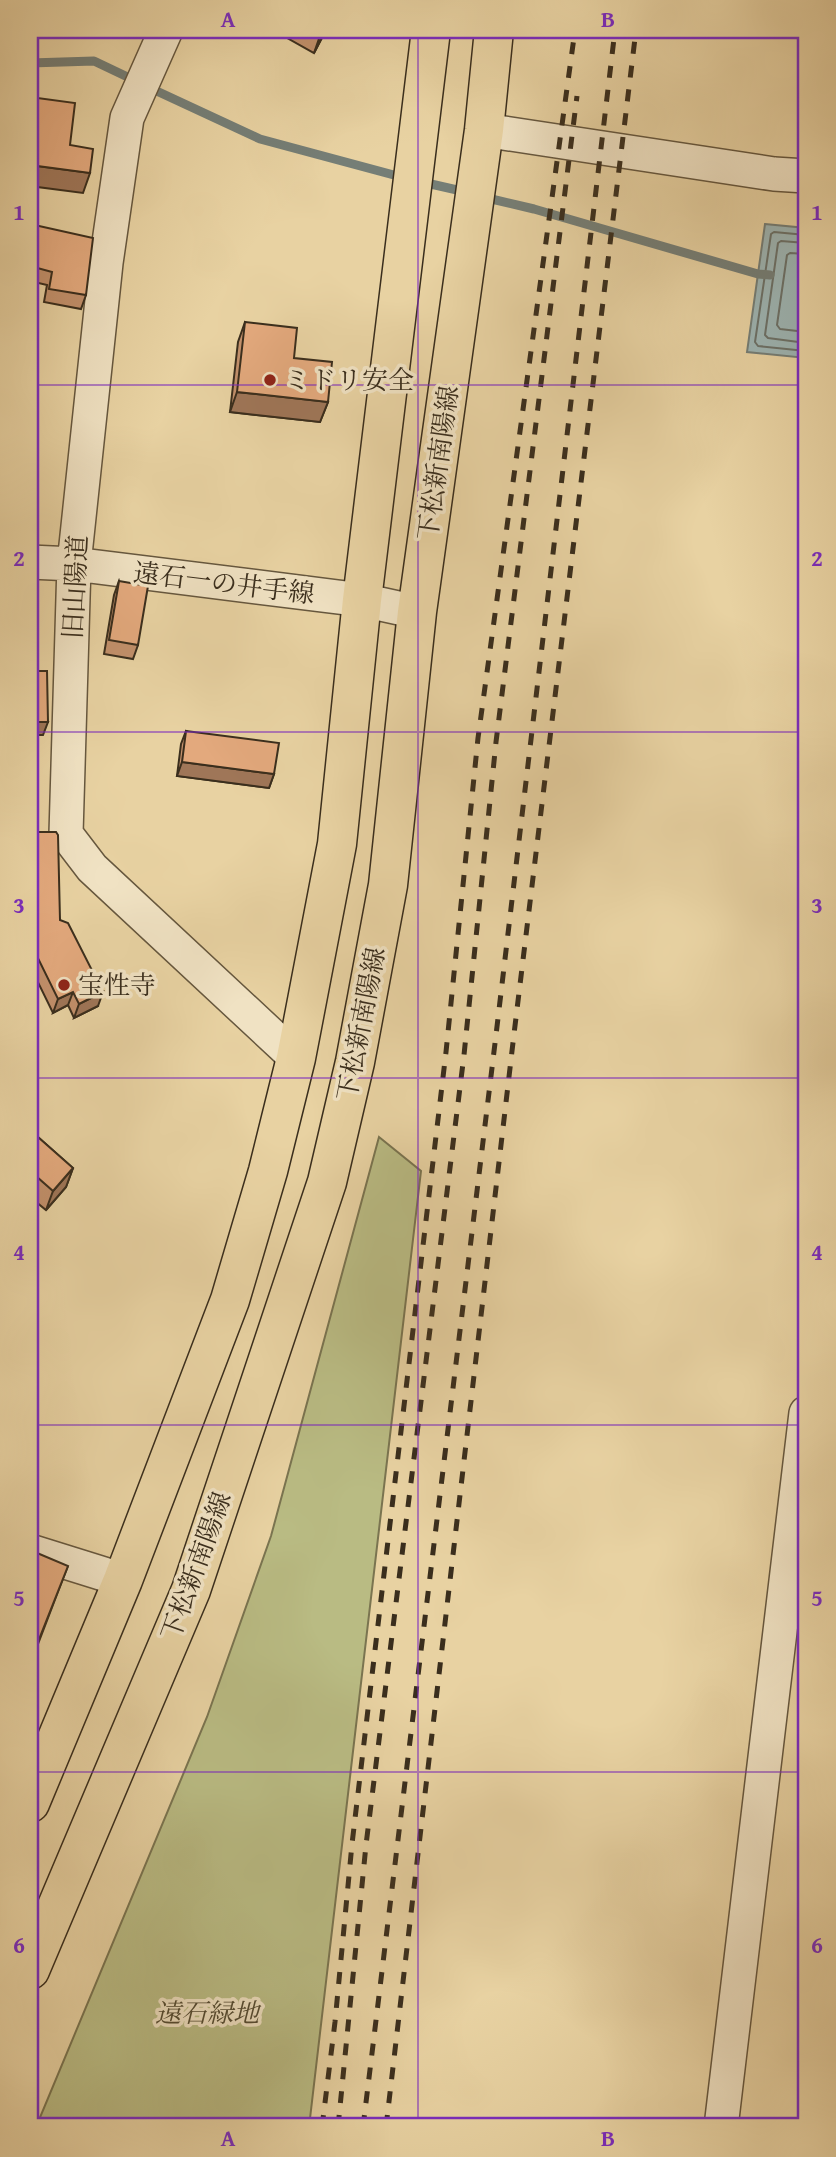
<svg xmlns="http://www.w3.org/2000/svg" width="836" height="2157" viewBox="0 0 836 2157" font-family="'Gentium Book Plus','Noto Serif JP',serif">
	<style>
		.green { fill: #b9bb83; stroke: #7a7450; stroke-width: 2 }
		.water { fill: #9db4b2; stroke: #757e76; stroke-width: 2 }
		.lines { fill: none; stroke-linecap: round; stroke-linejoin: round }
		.shore { stroke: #6c7168; stroke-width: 2 }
		.stream { stroke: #757e76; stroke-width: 9 }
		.minor-casing { stroke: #66573e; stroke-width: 36 }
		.major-casing { stroke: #3a2e1d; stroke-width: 41 }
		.minor { stroke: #f0e2c3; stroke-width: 33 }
		.major { stroke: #e8d2a2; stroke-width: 38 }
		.rail { stroke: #3a2e1d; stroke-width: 5; stroke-dasharray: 12 12; stroke-linecap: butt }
		.wall { fill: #c3916c; stroke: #3a2e1d; stroke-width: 2 }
		.shaded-wall { fill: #9f7658; stroke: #3a2e1d; stroke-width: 2 }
		.building { fill: #e3a97d; stroke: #3a2e1d; stroke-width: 2 }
		.grid { fill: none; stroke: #7b2cbf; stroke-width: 2; stroke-opacity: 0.55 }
		.poi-dot { fill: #8f2418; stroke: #f0e2c3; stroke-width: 2.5 }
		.labels { text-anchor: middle; stroke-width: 7; stroke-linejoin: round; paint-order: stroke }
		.poi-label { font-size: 26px; fill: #3a2e1d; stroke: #f0e2c3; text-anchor: start }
		.street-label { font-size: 26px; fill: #3a2e1d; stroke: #f0e2c3 }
		.park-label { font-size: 26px; font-style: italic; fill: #534a31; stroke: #f0e2c3 }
		.neatline { fill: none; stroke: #7b2cbf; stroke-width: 2.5 }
		.grid-label { font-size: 23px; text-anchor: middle; font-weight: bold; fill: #7b2cbf }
	</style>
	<rect width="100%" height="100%" fill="#e8d2a2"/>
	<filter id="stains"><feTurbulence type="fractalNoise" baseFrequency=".00286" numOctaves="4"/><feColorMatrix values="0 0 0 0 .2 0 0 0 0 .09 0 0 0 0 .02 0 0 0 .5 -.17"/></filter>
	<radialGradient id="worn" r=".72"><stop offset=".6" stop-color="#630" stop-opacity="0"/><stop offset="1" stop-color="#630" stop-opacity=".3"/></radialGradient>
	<path class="green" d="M379,1137L421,1171L309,2127H36L207,1717L271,1536Z"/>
	<path class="water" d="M765,224L806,228V358L747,352Z"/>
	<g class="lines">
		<path class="shore" d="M806,235L774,232L771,234L755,342L758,346L806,351
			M806,243L781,241L778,243L765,335L768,338L806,343
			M806,254L790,253L787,255L777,325L780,329L806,332"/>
		<path class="stream" d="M30,63L94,61L136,81
			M148,87L260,139L405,178
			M422,182L466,192
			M483,197L534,209L758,274L770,275"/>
		<defs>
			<path id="minor" d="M166,30L127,118L106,263L74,564L66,834L92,868L296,1058
				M484,130L774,174L806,176
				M30,562L74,564L362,600L417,612
				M30,1551L123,1580
				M721,2127L806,1413"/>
			<path id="major" d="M30,1803L123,1580L230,1300L268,1171L296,1058L337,844L362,600L431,30
				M30,1970L191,1590L327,1182L355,1062L388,885L417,612L484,130L494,30"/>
		</defs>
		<use href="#minor" class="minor-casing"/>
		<use href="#major" class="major-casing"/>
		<use href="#minor" class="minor"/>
		<use href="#major" class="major"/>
		<path class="rail" d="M322,2127L335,2022L352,1844L446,1052L478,738L575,30
			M338,2127L366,1845L464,1055L496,742L577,96
			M363,2127L496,1035L615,30
			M386,2127L514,1034L636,30"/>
	</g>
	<path class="wall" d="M273,30H326L314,53Z
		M30,224L86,295L81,309L44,302L47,285L30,281Z
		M245,322L294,358L328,402L320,422L230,412L238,342Z
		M119,581L138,645L133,659L104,654L114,595Z
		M186,731L274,774L269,788L177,776L181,744Z
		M30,832L60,920L98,1006L74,1018L68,1005L53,1013L30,966Z
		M30,1130L73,1168L66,1187L46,1210L30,1197Z"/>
	<path class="shaded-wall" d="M323,30H326L314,53L321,33Z
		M30,165L90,173L83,193L30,186Z
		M237,392L328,402L320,422L230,412Z
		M30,722H48L43,735H30Z
		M182,762L274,774L269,788L177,776Z
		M73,992L68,1005L53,1013L58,999Z
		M103,992L98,1006L74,1018L79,1004Z
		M73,1168L66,1187L46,1210L53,1191Z
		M37,1177L30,1197V1185Z
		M68,1566L56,1597L30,1665V1662Z"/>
	<path class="building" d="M30,97L75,103L70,145L93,149L90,173L30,165Z
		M30,224L93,238L86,295L49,289L52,272L30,266Z
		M245,322L297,328L294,358L332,362L328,402L237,392Z
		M119,581L148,586L138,645L109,640Z
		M30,671H47L48,722H30Z
		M186,731L279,743L274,774L182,762Z
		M30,832H56L58,835L60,920L68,923L103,992L79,1004L73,992L58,999L30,942Z
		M30,1130L73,1168L53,1191L37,1177L30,1185Z
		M30,1550L68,1566L30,1662Z"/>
	<path class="grid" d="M418,30V2127M30,385H806M30,732H806M30,1078H806M30,1425H806M30,1772H806"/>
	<g class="poi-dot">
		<circle cx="270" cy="380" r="7"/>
		<circle cx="64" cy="985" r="7"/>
	</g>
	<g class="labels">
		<g class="poi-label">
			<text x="284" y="389">ミドリ安全</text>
			<text x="78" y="994">宝性寺</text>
		</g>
		<g class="street-label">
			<text transform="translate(438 463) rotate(-82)" y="9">下松新南陽線</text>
			<text transform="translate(224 583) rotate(7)" y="9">遠石一の井手線</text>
			<text transform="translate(75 587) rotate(-87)" y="9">旧山陽道</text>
			<text transform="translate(361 1024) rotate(-79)" y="9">下松新南陽線</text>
			<text transform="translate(196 1566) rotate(-70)" y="9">下松新南陽線</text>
		</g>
		<g class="park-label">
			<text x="207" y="2022">遠石緑地</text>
		</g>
	</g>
	<rect width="836" height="2157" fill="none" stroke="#e8d2a2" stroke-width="77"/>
	<rect x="38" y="38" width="760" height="2080" class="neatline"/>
	<g class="grid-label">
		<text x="228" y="27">A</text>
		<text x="608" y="27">B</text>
		<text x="19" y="220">1</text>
		<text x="817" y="220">1</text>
		<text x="19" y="566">2</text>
		<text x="817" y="566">2</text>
		<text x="19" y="913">3</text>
		<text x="817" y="913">3</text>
		<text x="19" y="1260">4</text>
		<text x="817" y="1260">4</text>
		<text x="19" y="1606">5</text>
		<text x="817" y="1606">5</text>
		<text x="19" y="1953">6</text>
		<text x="817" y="1953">6</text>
		<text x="228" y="2146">A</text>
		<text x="608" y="2146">B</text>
	</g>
	<rect width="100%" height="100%" filter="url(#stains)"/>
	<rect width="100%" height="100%" fill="url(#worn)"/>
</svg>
